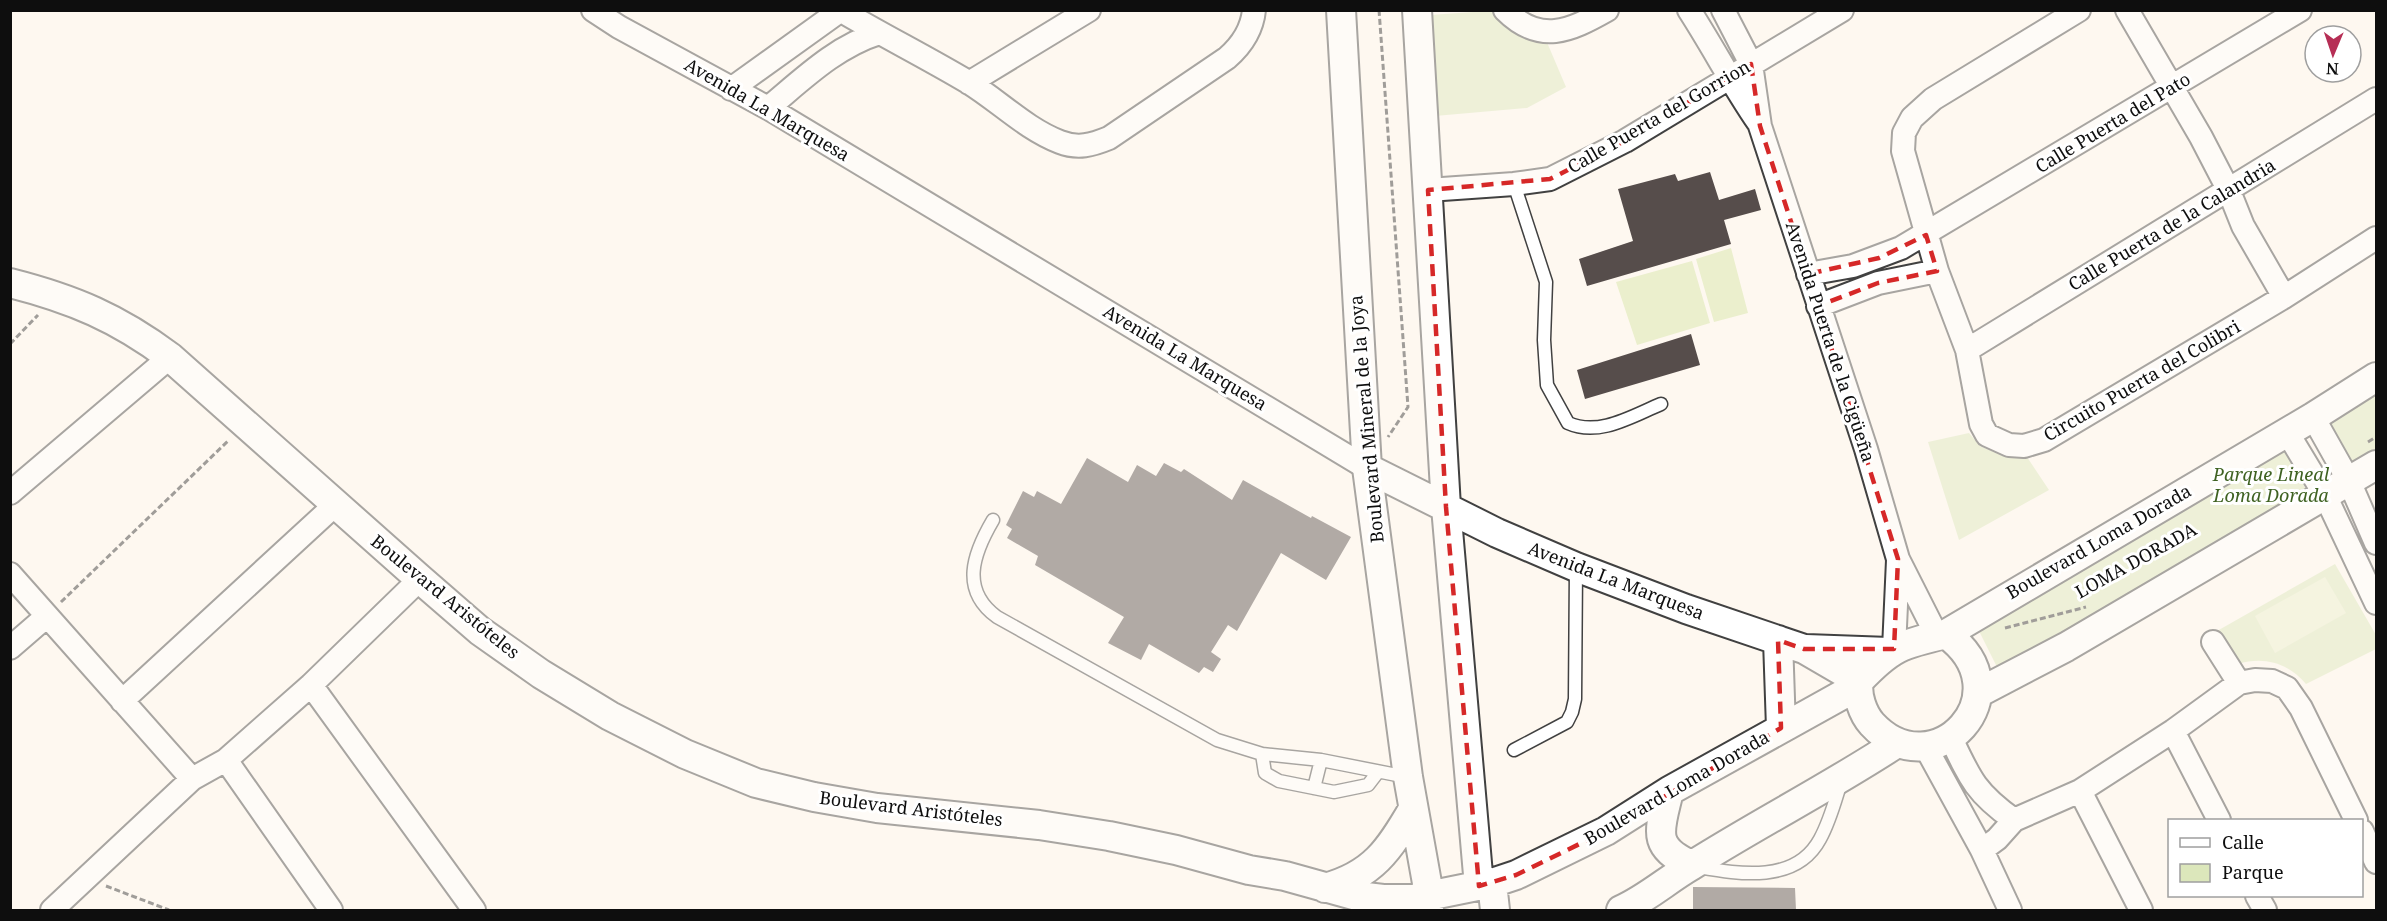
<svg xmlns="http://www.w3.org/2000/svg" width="2387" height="921" viewBox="0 0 2387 921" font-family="'Noto Serif',serif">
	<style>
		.green { fill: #dce7bb }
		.pitch { fill: #ebefcd }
		.building { fill: #564d4b }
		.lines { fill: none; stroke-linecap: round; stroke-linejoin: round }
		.service-casing { stroke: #414141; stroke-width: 15 }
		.minor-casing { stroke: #414141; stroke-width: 26 }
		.tertiary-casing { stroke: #414141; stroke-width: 32 }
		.path { stroke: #303030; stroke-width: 3; stroke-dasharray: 6 3; stroke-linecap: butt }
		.service { stroke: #fff; stroke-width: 12 }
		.minor { stroke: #fff; stroke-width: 22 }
		.tertiary { stroke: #fff; stroke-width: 28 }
		.marked { fill: none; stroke: #d62828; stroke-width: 4.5; stroke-dasharray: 12 8; stroke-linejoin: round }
		.labels { text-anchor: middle; stroke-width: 6; stroke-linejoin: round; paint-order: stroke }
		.street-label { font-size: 18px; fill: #0e0e0e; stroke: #fff }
		.park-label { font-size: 18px; font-style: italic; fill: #3f6222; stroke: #fff }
	</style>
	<rect width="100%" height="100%" fill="#fef8f0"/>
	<path class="green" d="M1487,11H1492C1504,31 1523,41 1546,40L1566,87L1527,108L1435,116L1430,15Z
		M2376,393V454L2355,468L2329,424Z
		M1969,433L1980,446L2005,457L2023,451L2049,490L1959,540L1928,442Z
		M2283,447L2309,495L1999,671L1978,629Z
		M2335,564L2376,635V649L2306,684C2288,663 2264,656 2238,664L2217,631Z"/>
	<path class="pitch" d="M1731,248L1748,313L1714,322L1696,259Z
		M1692,261L1710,323L1637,345L1616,282Z
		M2325,577L2346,613L2275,653L2255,616Z"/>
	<path class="building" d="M1710,172L1719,200L1755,189L1761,210L1724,220L1731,244L1587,286L1579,259L1633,241L1618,189L1675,174L1678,181Z
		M1691,334L1700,365L1585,399L1577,370Z
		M1087,458L1128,482L1137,465L1156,476L1164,463L1181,472L1184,469L1232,500L1243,480L1311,518L1312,516L1351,537L1326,580L1281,553L1237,631L1228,625L1211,652L1221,659L1213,672L1204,667L1199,673L1149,644L1141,660L1108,643L1124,617L1035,565L1038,556L1007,538L1012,529L1006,525L1023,491L1034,497L1037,491L1061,504Z
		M1693,887L1795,888L1796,910H1693Z"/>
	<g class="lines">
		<defs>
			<path id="service" d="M1514,184L1546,282L1544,340L1547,385L1568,423C1599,437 1632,416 1661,404
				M993,520C973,554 960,590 997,617L1217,740L1262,754L1321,760L1407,777
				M1514,750L1567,722L1572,712L1575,699L1576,567
				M1262,754L1265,773L1279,781L1334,792L1368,785L1378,772
				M1314,788L1321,760
				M1698,867C1739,874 1796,884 1820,839C1830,821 1835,801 1841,782"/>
			<path id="minor" d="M593,10L619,27L768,108L1367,468
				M840,10C882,35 926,57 968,82C999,101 1026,129 1060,142C1078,149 1092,145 1109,138L1227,58C1242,45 1252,30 1254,10
				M1505,10C1540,45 1570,31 1607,10
				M1689,10C1713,47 1733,86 1758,122
				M1723,10L1751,64L1760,126L1866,449L1898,559L1937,636
				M2079,10L1933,99L1912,118L1904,133L1903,151L1937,271L1967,350L1981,424L1987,435L2009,445L2024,446L2044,440L2284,297L2376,238
				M2127,10L2201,137L2229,191L2243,226L2284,297
				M969,83L1089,10
				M731,89L841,10
				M768,108C803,79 835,47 879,33
				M1428,190L1514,184L1550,179L1625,141L1842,10
				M1808,274L1853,266L1901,248L2300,10
				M1818,306L1878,283L1937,271
				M1967,350L2376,99
				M2313,417L2349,481L2376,543
				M2287,432L2325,495L2376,603
				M10,493L170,357
				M10,574L192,779
				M2213,642L2239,683
				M10,648L47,616
				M1894,649L1898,560
				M311,685L474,910
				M122,701L335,505
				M2173,731L2219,820
				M1951,738C1970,779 1976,793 2014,820
				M1925,746L1982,850L2010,910
				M226,760L331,910
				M2080,791L2141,910
				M2362,831L2376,862
				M1982,850L1997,839L2014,820L2080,791L2173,731L2239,683L2255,680L2272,681L2287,688L2301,708L2356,820
				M2257,896L2265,910
				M52,910L192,779L226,760L311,685L420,579"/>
			<path id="tertiary" d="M1341,10L1367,468L1408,777L1427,883L1429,910
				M1417,10L1446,507L1479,886
				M10,283C73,299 118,318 170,357L420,579L480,631L541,674L610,716L685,754L756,783L814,797L877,808L1039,825L1109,836L1176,850L1249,870L1285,876L1357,896L1383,899H1413L1492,883L1516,875L1606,831L1669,791L1858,686
				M1367,468L1497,533L1576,567L1686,609L1804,649L1859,681
				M1946,634L2313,417L2376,377
				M1946,634C2027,693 1934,791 1872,724C1863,714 1856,695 1859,681C1891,647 1902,644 1946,634Z
				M1778,640L1781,728
				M1806,649L1889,652
				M1978,693L2066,647L2376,465
				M1669,791C1660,830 1650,846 1691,865
				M1492,883L1495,910
				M1325,888C1373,875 1389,850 1413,809
				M1621,910C1646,899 1667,880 1691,866C1759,823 1830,787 1897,743"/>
		</defs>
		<use href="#service" class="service-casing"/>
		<use href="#minor" class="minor-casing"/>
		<use href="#tertiary" class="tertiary-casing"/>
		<path class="path" d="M1379,10L1408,407L1388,437
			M10,344L38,315
			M2368,442L2376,437
			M61,602L229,440
			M2005,628L2086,607
			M106,886L169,910"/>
		<use href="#service" class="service"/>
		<use href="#minor" class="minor"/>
		<use href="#tertiary" class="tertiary"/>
	</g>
	<path d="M0 0H2387V921H0ZM1751,64L1760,126L1808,274L1879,258L1926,235L1937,271L1878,283L1818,306L1898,559L1894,649H1804L1778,640L1781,728L1606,831L1516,875L1479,886L1446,507L1428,190L1550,179L1625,141Z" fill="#fef8f0" fill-opacity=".55" fill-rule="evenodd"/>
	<path class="marked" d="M1751,64L1760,126L1808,274L1879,258L1926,235L1937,271L1878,283L1818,306L1898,559L1894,649H1804L1778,640L1781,728L1606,831L1516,875L1479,886L1446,507L1428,190L1550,179L1625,141Z"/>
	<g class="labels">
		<g class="street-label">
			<text transform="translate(767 110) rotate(30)" y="6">Avenida La Marquesa</text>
			<text transform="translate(1659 117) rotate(-30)" y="6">Calle Puerta del Gorrion</text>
			<text transform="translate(2113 123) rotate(-31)" y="6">Calle Puerta del Pato</text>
			<text transform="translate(2172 225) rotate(-31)" y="6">Calle Puerta de la Calandria</text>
			<text transform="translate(1830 342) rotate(72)" y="6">Avenida Puerta de la Cigüeña</text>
			<text transform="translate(1185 358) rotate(31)" y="6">Avenida La Marquesa</text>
			<text transform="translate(2142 381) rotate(-30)" y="6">Circuito Puerta del Colibri</text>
			<text transform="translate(1367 419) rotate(-95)" y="6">Boulevard Mineral de la Joya</text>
			<text transform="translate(2099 542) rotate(-30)" y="6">Boulevard Loma Dorada</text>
			<text transform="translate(2136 561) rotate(-29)" y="6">LOMA DORADA</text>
			<text transform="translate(1616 581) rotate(21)" y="6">Avenida La Marquesa</text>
			<text transform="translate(445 597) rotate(39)" y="6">Boulevard Aristóteles</text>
			<text transform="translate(1677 788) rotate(-30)" y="6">Boulevard Loma Dorada</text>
			<text transform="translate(911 809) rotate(7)" y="6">Boulevard Aristóteles</text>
		</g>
		<g class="park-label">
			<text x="2271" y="481">Parque Lineal<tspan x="2271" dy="21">Loma Dorada</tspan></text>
		</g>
	</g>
	<rect width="2387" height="921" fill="none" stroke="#0e0e0e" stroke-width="24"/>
	<rect x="2168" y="819" width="195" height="78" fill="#ffffff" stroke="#9f9f9f" stroke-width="1.5"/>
	<rect x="2180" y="838" width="30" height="9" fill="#ffffff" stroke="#9f9f9f" stroke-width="1.5"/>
	<text x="2222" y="849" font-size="18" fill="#0e0e0e">Calle</text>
	<rect x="2180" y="864" width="30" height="18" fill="#dce7bb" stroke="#9f9f9f" stroke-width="1.5"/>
	<text x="2222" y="879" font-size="18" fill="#0e0e0e">Parque</text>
	<g transform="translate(2333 54) rotate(182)"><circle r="28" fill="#ffffff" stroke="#9f9f9f" stroke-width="1.5"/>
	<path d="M0-4.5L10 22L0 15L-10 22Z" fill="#b62e55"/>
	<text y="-9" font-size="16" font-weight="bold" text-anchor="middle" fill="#0e0e0e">N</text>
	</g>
</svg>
